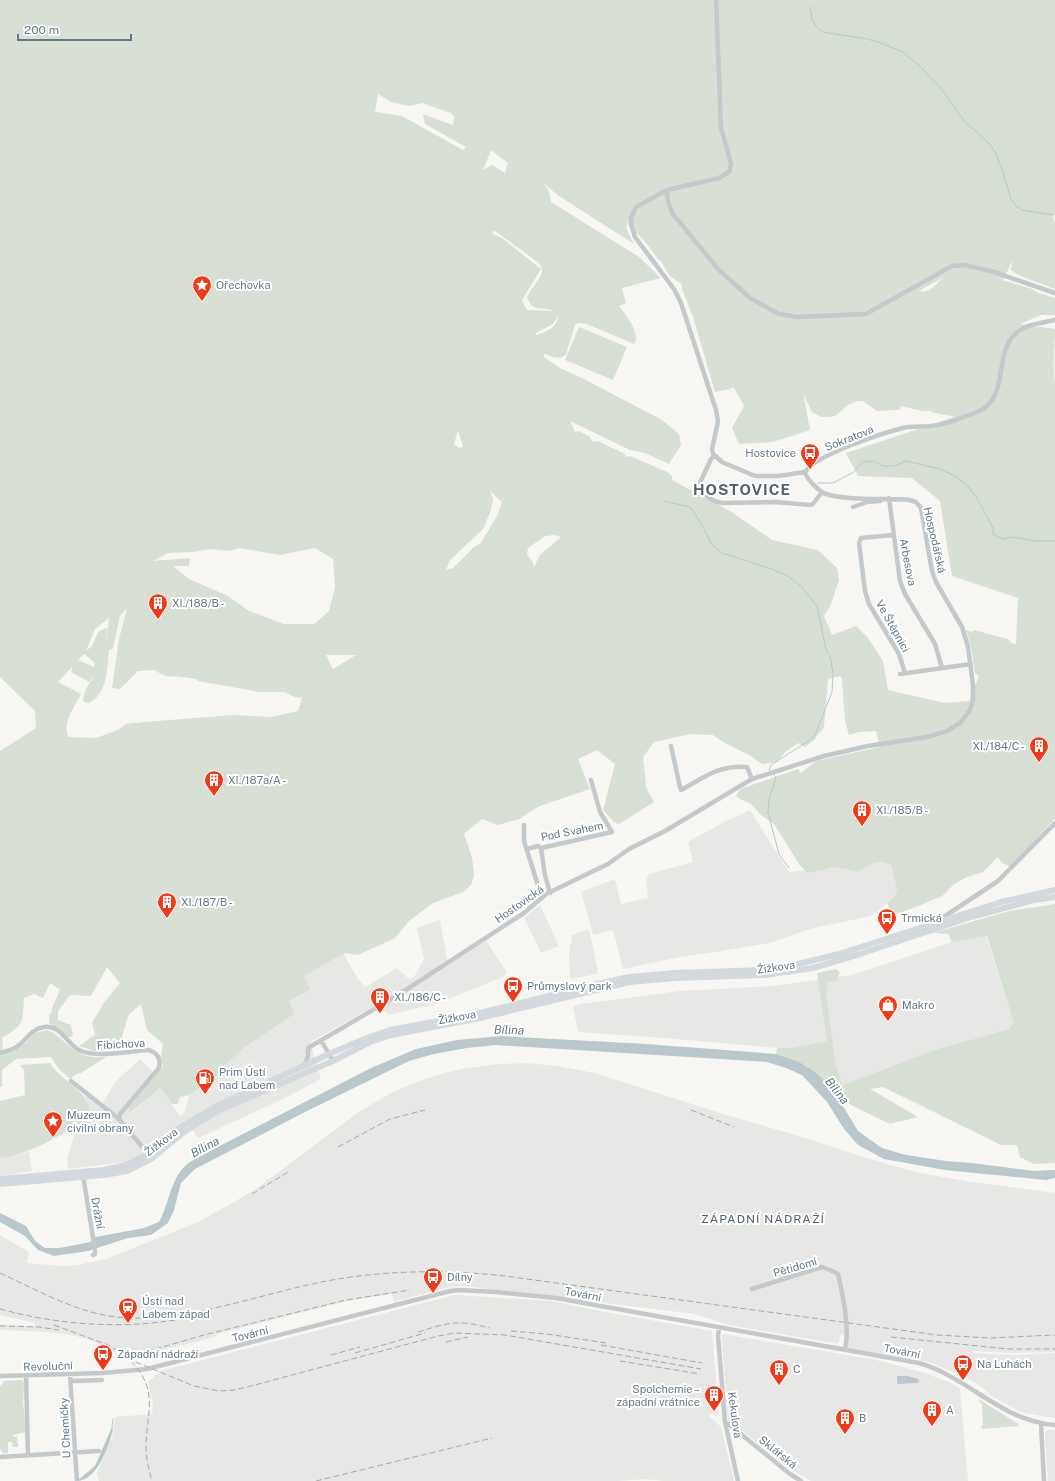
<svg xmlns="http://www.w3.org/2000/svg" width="1055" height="1481" viewBox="0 0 1055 1481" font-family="'Public Sans',sans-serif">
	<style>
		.built { fill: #e7e8e6 }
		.green { fill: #d8dfd4; fill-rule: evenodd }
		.water { fill: #bac8cc }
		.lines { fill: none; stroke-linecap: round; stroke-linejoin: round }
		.stream { stroke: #bac8cc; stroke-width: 1 }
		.minor { stroke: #c4c9cb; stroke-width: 4.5 }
		.major { stroke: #d4d9dd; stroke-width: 6 }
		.rail { stroke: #a2aaaf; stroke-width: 1; stroke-dasharray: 6 3; stroke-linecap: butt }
		.labels { text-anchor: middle; stroke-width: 4; stroke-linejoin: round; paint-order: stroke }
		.poi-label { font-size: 11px; fill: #637986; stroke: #fff; text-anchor: start }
		.street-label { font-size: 11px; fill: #637986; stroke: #fff }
		.water-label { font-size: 12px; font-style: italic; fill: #5f7b83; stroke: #fff }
		.neighbourhood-label { font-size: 12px; letter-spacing: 1px; fill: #52616a; stroke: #fff }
		.district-label { font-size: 15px; font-weight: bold; letter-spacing: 1px; fill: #52616a; stroke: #fff }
	</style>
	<rect width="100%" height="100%" fill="#f7f6f3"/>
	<path class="built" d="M750,810L789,872L835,867L858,872L872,863L883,861L891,865L897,890L895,896L872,916L813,928L770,943L715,952L680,957L623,969L613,930L593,935L589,919L581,892L615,879L621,904L648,898L646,881L649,874L693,862L688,842L724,822Z
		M540,905L559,946L541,953L524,918Z
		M440,920L448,965L486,941L507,972L503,977L436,1004L388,1015L378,1004L310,1042L321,1079L283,1099L198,1138L185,1120L142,1155L125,1162L68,1169L67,1160L76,1129L85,1131L88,1106L85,1096L86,1095L101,1106L116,1081L140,1059L153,1072L125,1105L132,1112L160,1088L180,1116L185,1112L189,1095L224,1073L223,1067L244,1048L293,1014L289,1001L303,976L344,954L356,976L365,987L397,968L410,980L416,974L424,959L417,928Z
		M589,929L598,971L597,974L570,979L569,955L572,935Z
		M986,936L1014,1024L1010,1029L843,1085L836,1066L832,1040L792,1048H777L664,1038L578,1032L573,1006L581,1004L679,991L772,986L852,975L952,942Z
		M527,1063L557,1066L595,1073L723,1114L799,1136L873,1160L915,1172L966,1181L1055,1193V1352L1011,1353L973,1351L974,1353L1012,1355L1055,1353V1418L1024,1413L1019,1411L991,1396L983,1388L966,1377L929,1362L847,1348V1335L841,1334L838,1344L728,1325L695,1314L464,1286L445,1288L394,1302L392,1294L348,1301L220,1333L212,1338L141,1355L118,1354L88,1339L71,1335L47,1332L0,1330V1324L35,1326V1323L0,1315V1235L29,1252L27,1263L63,1266L78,1265L106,1259L198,1222L236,1201L257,1188L360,1111L391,1093L417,1082L440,1074L462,1069L498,1064Z
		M29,1152L32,1171L0,1176V1158Z
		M455,1295L551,1301L600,1311L712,1331L718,1405L715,1409L718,1411L719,1415L715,1416L712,1413L709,1416L721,1427L734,1481H664L645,1479L618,1481H99L97,1473L112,1438L115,1417L152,1414L153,1405L148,1382L160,1371Z
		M723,1334L876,1360L922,1372L949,1382L960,1388L968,1481H811L792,1470L731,1422L727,1413L722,1337Z
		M1047,1430H1055V1481H1048L1045,1433Z"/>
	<path class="green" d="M0,0H1055V214L1053,217L1055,223V289L1018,275L1011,270L1012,261L1003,281H1006L1032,289L1038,293L1055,298V315H1041L1020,324L1055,329C1055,347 1052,365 1055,384V818L1011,867L1002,863L998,857L983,872L967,877L953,885L942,896L916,907L896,914L892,913L887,903L895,896L897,890L891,865C876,858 871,864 858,872L835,867L807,873L799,864L774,824L761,815L751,804L742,800L736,796L738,792L743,788L798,769L801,773L816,761L880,747L876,731L859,732L849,735L845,721L842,679L840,676L828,679L824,727L814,740L805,747L798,743L785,752L777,762L762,764L751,756L723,742L713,735L690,734L654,742L643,757L646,787L654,802L619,824L614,822L603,810L615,764L597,750L578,759L590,789L540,806L523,816L520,819L498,825L482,819L464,834L472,857L474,875L471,885L463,892L433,903L409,921L395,938L358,955L345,953L304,976L310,989L289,1001L294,1014L244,1048L223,1067L224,1072L189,1095L180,1097L178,1104H172L160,1088L131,1112L128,1108L163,1067L161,1056L163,1044L147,1030L141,1004L129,1014L122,1036L128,1048L94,1051L79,1046L95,1035L92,1023L103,1004L120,983L107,967L91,996L70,995L58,1011V1020L71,1025L73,1036L68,1037L61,1030L49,1023V1015L51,1014L52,1008L60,990L50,983L43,998L34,994L24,998C22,1024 25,1024 2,1038L3,1049L0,1050V751L36,728L35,711L0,677ZM378,94L391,102L409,106L422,103L451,113L454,117L453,125L423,114L425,124L466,147L463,150L402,116L376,112L375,111ZM491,150L508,163L505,173L492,165L483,170ZM543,183L559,196L634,244L626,228L632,212L631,218L635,231L647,244L658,259L661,261L669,275L678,282L682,284V289L693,317L715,392L731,389L732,387L735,389L744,406L732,428L739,444L773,442L810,430L803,393L812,412L821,417H829L835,416L848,405L857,401H863L877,411L899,410L901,406L922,411H931C936,415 947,414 954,417L846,453L858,476L912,478L940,501L952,576L1018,598L1016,644L1011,643L1008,639L974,630L972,632L966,630L971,647L975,673L979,676L969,701L945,703L888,690L883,661L868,638L856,626L832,635L824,616L830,607L839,580L837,568L818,550L772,540L730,511L672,480V476L667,472L630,456L626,457L625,454L598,441L595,442L591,440L590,437L579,431L575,432L570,421L630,450L645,453L669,464L681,445L679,434L662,420L582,378L560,368L544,357V354C551,356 561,361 566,354L575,325L577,323L587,324L634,344C642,334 625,314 619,306L626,303L622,288L661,278L639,257L551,202L549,191ZM495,231L539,263C546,273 539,277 534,286C531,289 529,293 527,297C533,314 543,306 555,311L527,310L522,300L541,269L502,238L493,234L492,232ZM944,277L930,290L921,292V290ZM558,316C557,328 546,332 536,335V333L553,324ZM458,430L463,447L459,448L454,444ZM490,491L502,502L497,516L481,543L474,547L453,568L446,570L450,560L483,529L491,510L493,499ZM555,535L561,537L540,555L534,567L533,563L527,554L528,548L545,536ZM240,548L280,555L315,548L333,559L335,587L329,611L314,624H284L249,611L228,596L189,579L173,566H189L190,558L153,561L168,553L193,552L210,549L230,551ZM127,608L119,639L112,688L120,689L138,671L155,670C161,674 167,678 174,676L197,679L198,681L260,692H284L295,697L302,698L298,711L271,717L233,715L145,722L126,724L118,730L96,738L69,737C61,724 75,706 81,694L58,682L73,666L71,672L89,682L97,671L86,689L83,699L84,702L89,703C108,693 107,669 109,650L113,648L120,616ZM109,618L106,644L107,628L99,631L91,647L86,651L95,629ZM84,654L95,663L94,667L78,660ZM326,655H356L333,669Z
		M579,327L627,347L613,380L565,360Z
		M1055,904V1163L1034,1164L1020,1157L1017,1145H1001L883,1087L870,1089L918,1117L890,1124L849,1104L845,1095L837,1097C823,1074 801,1063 776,1054L777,1048H792L827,1041L817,973L836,969L840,972L836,982L828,981L826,994L836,1066L843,1085L935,1050L1010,1029L1009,1026L1014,1024L987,936L952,942L948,934L933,933L1009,911Z
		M47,1030C61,1035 69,1050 84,1055C90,1058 99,1057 106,1057L81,1073L76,1074L70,1079L58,1068L51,1057L16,1059L2,1070V1087H0V1055L15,1051L27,1042L35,1033Z
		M50,1063C66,1088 102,1093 85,1131L72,1128C47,1143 30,1153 0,1158V1101L25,1095L24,1070L20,1065Z
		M22,1380L24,1383L23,1402L26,1432L13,1435V1437L17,1436L18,1447H13L12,1442H8V1453H3L0,1449V1387L4,1381Z
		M979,1399L1018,1424L1019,1426L982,1429L981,1427L983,1425L982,1404L979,1401Z"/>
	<path class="water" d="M501,1036L646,1044L776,1054L799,1062L816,1073L832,1088L858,1131L882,1148L906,1155L946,1161L972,1163L1034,1171L1055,1170V1178L1046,1180L945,1170L884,1159L858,1145L844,1129L827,1102L802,1075L786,1068L767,1062L496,1045L467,1048L434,1054L409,1061L305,1112L195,1169L181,1183L174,1210L168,1223L151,1235L128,1238L88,1251L54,1256L38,1250L25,1236L0,1222V1213L26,1226L35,1241L45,1248H59L91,1242L96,1237L144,1228L159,1222C170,1203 170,1176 190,1162C195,1159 201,1156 206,1153L371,1068L416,1049L457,1040Z
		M897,1376H908L918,1379L919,1381L918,1383L897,1384Z
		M112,1427L113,1428C110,1445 97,1481 77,1481L95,1466Z"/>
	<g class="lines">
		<path class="stream" d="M810,7L812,20L816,26L823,32L867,39L878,42L901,51L920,66L943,91L964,121L989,143L995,152L1002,169L1011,199L1015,205L1022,210L1053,215
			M818,483H833L854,472L862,462L873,461L883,466H895L906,461L940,469L955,476L967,485L977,498L993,528V534L1003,539L1013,537L1035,541H1055
			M664,501L690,507L701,523L712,545L722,553L772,569L786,575L800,585L817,606L826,650L828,653
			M771,772L769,770L771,765L810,740L815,735L832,692L833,674L830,655
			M773,774L776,778L769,799L768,813L779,854L789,868
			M112,1427L113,1419"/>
		<path class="minor" d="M716,0L721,128L731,163L729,172L719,178L667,190L636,207L631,218V224L635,237L674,289L681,303L716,410L718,421L712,449L713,454L722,462L755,476H778L805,472
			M667,190L668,202L673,214L718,269L750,298L779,314L797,317L866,314L952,266L964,265L991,271L1055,293
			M715,456L711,459L699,485L696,487L708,497L714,501L722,503L776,502L810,505L813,504L822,492
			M805,472C816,455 882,433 903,428C912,426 922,427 931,426C947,424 962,418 977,412C1013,397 990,350 1020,330C1030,323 1044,323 1055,320
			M889,498L900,581L905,594L935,644L942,668
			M853,507L867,502L880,501
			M893,535L861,538L859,543L865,591L869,604L899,654L905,673
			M900,674L971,664
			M671,746L680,787L681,790C705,777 719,765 747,767L752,779
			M524,825V841L542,898
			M541,848L545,875L550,893
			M527,849L538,846L541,848L612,832L600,812L591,780
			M939,920L998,881L1055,823
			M321,1040L333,1061
			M0,1053C5,1051 10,1051 15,1048C26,1042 30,1029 44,1027C61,1024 68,1046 81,1051C100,1058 129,1051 149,1050C158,1054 161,1058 159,1068L120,1114L119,1119L148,1154
			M305,1065L308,1056V1048L395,997L524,913L546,894L608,864L629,849L665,831L752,779L824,756L868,746L927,737L947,731L960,723L970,710L973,700V685L968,647L962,627L936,582L932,571L921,508L916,502L910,500C884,498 850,501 826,494C820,492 806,479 805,472
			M71,1081L119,1119
			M83,1175L95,1250V1254L93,1255
			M752,1289L822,1267L830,1270L838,1274C843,1296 850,1328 845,1349
			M719,1328L718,1336L725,1422L738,1481
			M70,1374L77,1481
			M26,1375L28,1455
			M0,1376L103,1373L147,1369L450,1291L459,1290L496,1292L556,1298L919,1363C968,1377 1003,1422 1055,1425
			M71,1381L102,1380
			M725,1422L731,1426L790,1474L801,1481
			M1041,1424L1044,1481
			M0,1457L99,1451"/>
		<path class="major" d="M0,1179L104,1170L126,1165L148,1154L182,1126L217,1106L329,1054L367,1038L390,1030L480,1013L589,986L629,977L675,973L765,970L790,966L839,954L1001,902L1055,890
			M0,1184L104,1175L127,1171L151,1159L184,1132L218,1111L333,1061L370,1042L391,1035L480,1018L630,982L675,978L765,975L813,968L860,954L971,917L1034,900L1055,897"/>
		<path class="rail" d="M691,1110L734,1127
			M338,1147L390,1119L425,1110
			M252,1194L288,1172
			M0,1273C37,1290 75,1312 116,1317C177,1324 252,1297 312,1284C376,1270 440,1269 505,1276L937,1335L990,1338L1055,1335
			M0,1309C63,1326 128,1330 192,1317
			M54,1325L108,1345L138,1363L194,1386L219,1391L234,1390L251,1386L438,1336L455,1333L505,1335L701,1369
			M0,1326L39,1327L59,1330
			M511,1331L547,1334L606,1343
			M418,1332C432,1328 447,1322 462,1323C471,1323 481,1326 490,1328
			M891,1337L1008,1349H1055
			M446,1342L468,1337
			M601,1345L702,1363
			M120,1350L130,1352H145L204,1335L346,1300L410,1290
			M355,1353L425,1333
			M331,1355L360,1347
			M131,1361C160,1392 146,1412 146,1448C146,1459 149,1470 152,1481
			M620,1361L700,1374
			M316,1481L492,1438"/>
	</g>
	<defs>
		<symbol id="sight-pin" viewBox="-11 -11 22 30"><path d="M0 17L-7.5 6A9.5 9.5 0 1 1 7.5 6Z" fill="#ee3c1b" stroke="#fff"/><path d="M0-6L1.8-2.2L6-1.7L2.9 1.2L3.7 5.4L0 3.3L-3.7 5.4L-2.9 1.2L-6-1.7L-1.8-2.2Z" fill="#fff"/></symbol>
		<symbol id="bus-pin" viewBox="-11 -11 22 30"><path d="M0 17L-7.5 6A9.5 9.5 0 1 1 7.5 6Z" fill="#ee3c1b" stroke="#fff"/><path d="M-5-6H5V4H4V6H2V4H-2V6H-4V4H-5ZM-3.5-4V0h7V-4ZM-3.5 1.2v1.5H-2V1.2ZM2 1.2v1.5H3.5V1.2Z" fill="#fff"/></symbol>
		<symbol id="building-pin" viewBox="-11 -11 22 30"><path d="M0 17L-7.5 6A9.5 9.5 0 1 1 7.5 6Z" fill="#ee3c1b" stroke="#fff"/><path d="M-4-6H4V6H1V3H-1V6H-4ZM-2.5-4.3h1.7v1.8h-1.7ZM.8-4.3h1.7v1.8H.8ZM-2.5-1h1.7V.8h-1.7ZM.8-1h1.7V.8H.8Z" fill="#fff"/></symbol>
		<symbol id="shop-pin" viewBox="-11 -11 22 30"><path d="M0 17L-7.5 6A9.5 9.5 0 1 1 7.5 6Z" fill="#ee3c1b" stroke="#fff"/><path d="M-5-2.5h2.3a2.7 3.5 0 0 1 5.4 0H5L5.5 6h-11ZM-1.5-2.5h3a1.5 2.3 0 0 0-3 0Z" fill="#fff"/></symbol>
		<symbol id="fuel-pin" viewBox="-11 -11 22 30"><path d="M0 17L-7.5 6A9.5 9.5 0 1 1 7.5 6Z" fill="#ee3c1b" stroke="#fff"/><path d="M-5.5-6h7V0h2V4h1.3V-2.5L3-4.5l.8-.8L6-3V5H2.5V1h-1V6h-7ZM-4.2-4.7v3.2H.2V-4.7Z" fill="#fff"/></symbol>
		<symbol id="station-pin" viewBox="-11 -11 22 30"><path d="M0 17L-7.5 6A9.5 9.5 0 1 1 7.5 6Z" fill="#ee3c1b" stroke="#fff"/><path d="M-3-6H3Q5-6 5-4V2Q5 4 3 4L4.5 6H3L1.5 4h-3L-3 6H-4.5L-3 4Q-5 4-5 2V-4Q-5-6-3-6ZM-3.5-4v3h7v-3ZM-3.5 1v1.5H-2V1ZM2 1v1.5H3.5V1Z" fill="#fff"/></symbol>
	</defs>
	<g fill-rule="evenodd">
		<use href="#sight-pin" x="191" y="274" width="22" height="30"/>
		<use href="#bus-pin" x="799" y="442" width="22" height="30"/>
		<use href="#building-pin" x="147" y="592" width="22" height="30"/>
		<use href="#building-pin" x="1028" y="735" width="22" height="30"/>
		<use href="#building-pin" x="203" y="769" width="22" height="30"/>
		<use href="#building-pin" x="851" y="799" width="22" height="30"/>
		<use href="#building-pin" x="156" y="891" width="22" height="30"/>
		<use href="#bus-pin" x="876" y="907" width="22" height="30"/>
		<use href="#bus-pin" x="502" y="975" width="22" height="30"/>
		<use href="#building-pin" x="369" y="986" width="22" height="30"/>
		<use href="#shop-pin" x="877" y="994" width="22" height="30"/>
		<use href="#fuel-pin" x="194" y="1067" width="22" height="30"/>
		<use href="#sight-pin" x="42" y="1110" width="22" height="30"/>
		<use href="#bus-pin" x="422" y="1266" width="22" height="30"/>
		<use href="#station-pin" x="117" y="1296" width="22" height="30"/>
		<use href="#bus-pin" x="92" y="1343" width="22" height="30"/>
		<use href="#bus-pin" x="952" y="1353" width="22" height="30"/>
		<use href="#building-pin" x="768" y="1358" width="22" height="30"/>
		<use href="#building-pin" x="703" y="1384" width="22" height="30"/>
		<use href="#building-pin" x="921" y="1399" width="22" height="30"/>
		<use href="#building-pin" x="834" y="1407" width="22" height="30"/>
	</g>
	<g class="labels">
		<g class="poi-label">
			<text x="216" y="289">Ořechovka</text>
			<text x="796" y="457" text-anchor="end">Hostovice</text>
			<text x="172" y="607">XI./188/B -</text>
			<text x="1025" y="750" text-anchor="end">XI./184/C -</text>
			<text x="228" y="784">XI./187a/A -</text>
			<text x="876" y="814">XI./185/B -</text>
			<text x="181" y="906">XI./187/B -</text>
			<text x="901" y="922">Trmická</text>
			<text x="527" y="990">Průmyslový park</text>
			<text x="394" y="1001">XI./186/C -</text>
			<text x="902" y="1009">Makro</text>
			<text x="219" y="1076">Prim Ústí<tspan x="219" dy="13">nad Labem</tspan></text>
			<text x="67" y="1119">Muzeum<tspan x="67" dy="13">civilní obrany</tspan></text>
			<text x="447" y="1281">Dílny</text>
			<text x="142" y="1305">Ústí nad<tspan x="142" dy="13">Labem západ</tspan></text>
			<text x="117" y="1358">Západní nádraží</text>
			<text x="977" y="1368">Na Luhách</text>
			<text x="793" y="1373">C</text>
			<text x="700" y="1393" text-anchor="end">Spolchemie –<tspan x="700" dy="13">západní vrátnice</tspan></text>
			<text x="946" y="1414">A</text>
			<text x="859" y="1422">B</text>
		</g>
		<g class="street-label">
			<text transform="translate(849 438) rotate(-22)" y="4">Sokratova</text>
			<text transform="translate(935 540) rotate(77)" y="4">Hospodářská</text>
			<text transform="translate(908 562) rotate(79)" y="4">Arbesova</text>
			<text transform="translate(893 626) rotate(61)" y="4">Ve Štěpnici</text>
			<text transform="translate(572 831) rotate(-11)" y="4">Pod Svahem</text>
			<text transform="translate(519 904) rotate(-35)" y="4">Hostovická</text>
			<text transform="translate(776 967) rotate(-8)" y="4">Žižkova</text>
			<text transform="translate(457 1017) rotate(-10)" y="4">Žižkova</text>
			<text transform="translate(121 1044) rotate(-3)" y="4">Fibichova</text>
			<text transform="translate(161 1142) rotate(-37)" y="4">Žižkova</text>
			<text transform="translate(98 1213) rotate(80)" y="4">Drážní</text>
			<text transform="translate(795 1267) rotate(-16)" y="4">Pětidomí</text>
			<text transform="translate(583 1294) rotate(11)" y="4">Tovární</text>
			<text transform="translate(250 1334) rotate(-14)" y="4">Tovární</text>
			<text transform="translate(902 1351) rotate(11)" y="4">Tovární</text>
			<text transform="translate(48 1366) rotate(-2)" y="4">Revoluční</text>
			<text transform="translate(735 1415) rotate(82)" y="4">Kekulova</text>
			<text transform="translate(65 1428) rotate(-93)" y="4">U Chemičky</text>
			<text transform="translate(778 1452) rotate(39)" y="4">Sklářská</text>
		</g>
		<g class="water-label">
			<text transform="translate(509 1030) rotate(1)" y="4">Bílina</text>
			<text transform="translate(837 1091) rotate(52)" y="4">Bílina</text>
			<text transform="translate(205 1147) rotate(-28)" y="4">Bílina</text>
		</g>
		<g class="neighbourhood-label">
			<text x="763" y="1223">ZÁPADNÍ NÁDRAŽÍ</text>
		</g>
		<g class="district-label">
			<text x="742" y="495">HOSTOVICE</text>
		</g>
	</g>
	<path d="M18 34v6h113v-6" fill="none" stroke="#637986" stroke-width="2"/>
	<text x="24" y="34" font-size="12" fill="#637986" stroke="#ffffff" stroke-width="3" paint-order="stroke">200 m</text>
</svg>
